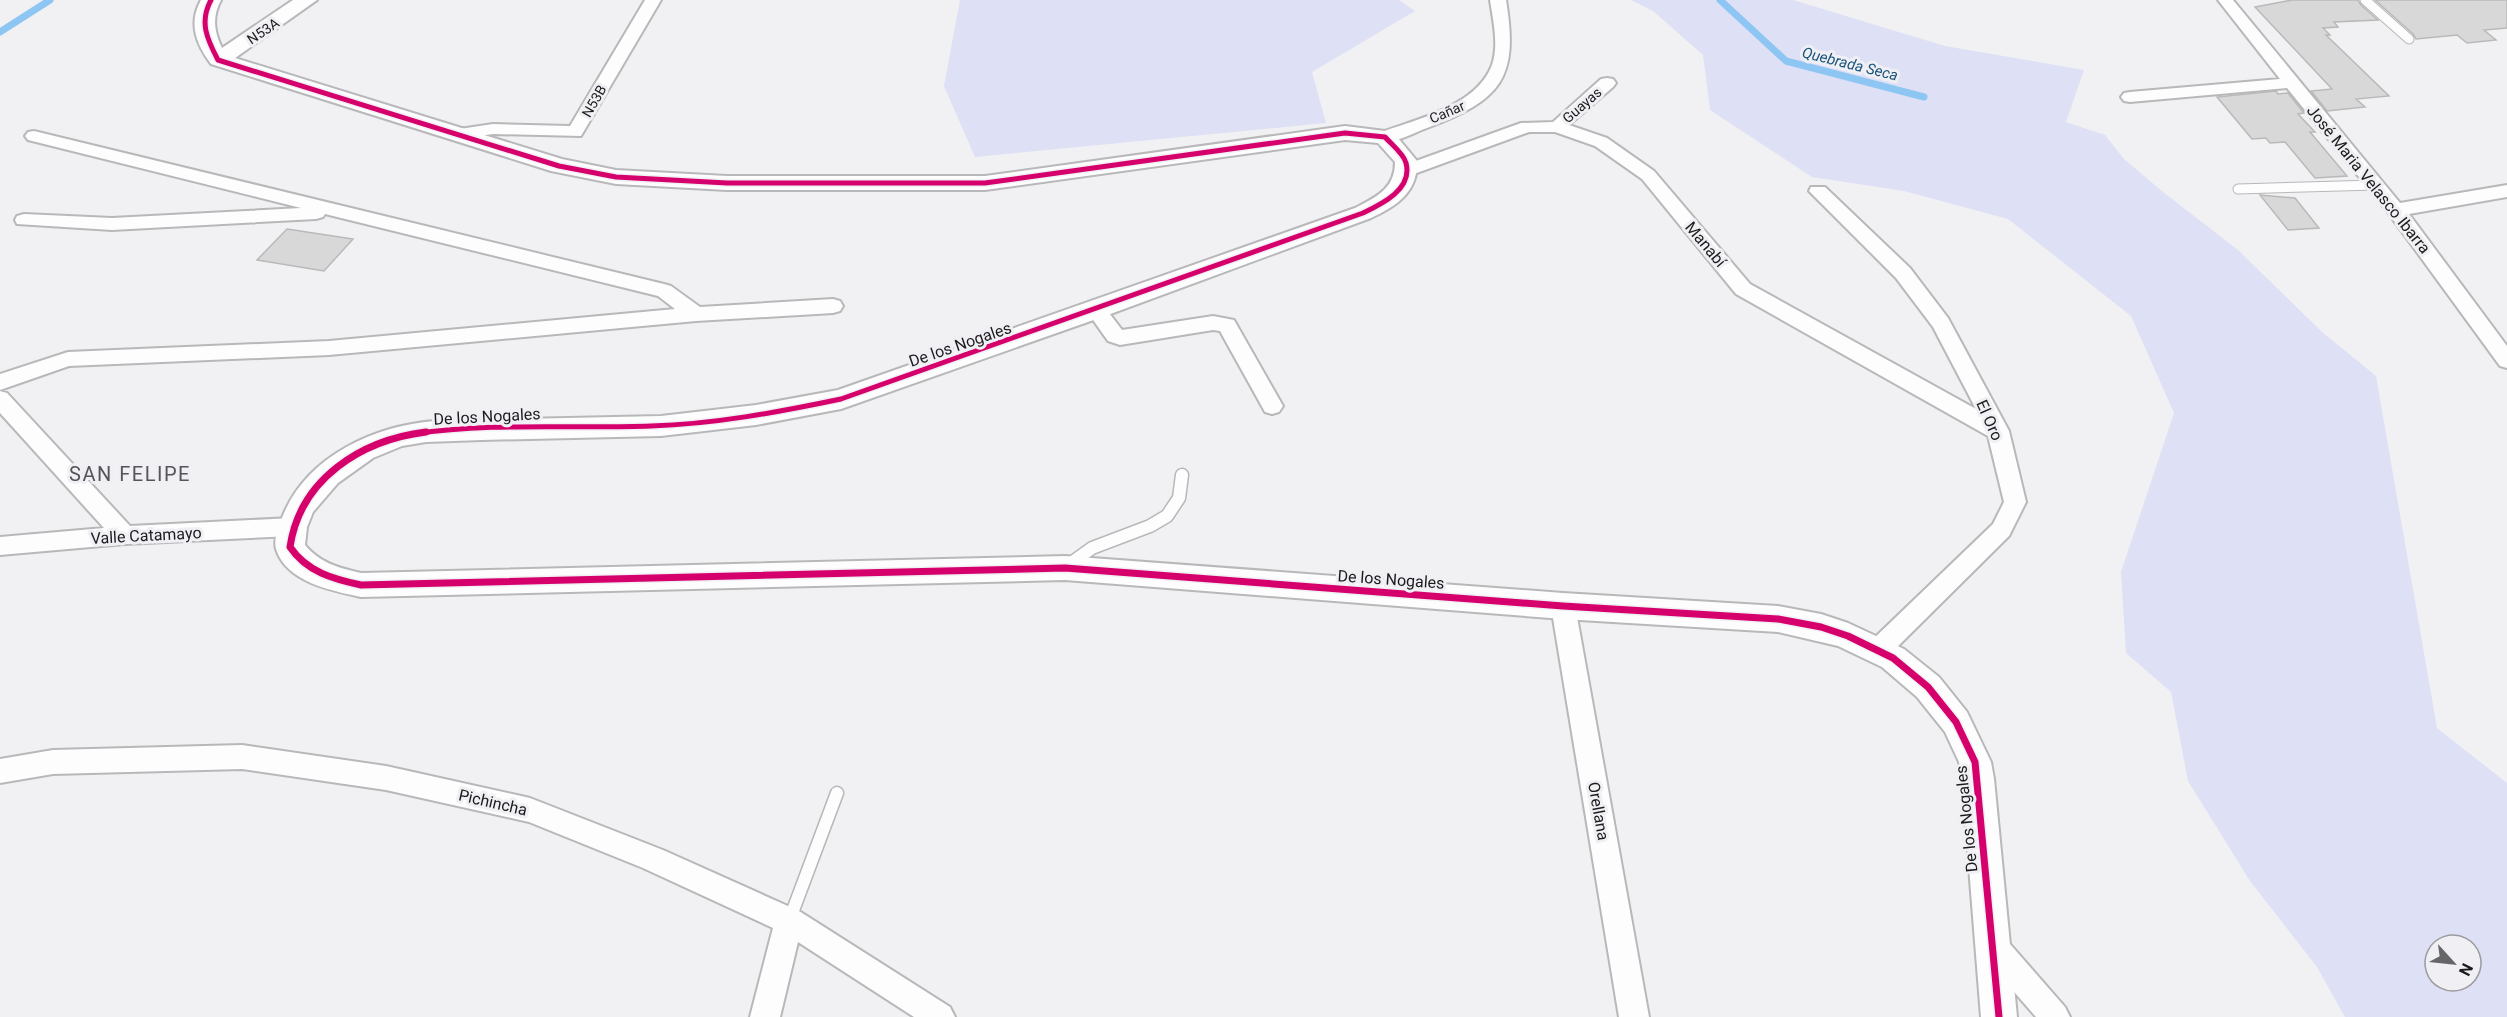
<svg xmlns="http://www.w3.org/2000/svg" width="2507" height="1017" viewBox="0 0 2507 1017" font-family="Roboto,sans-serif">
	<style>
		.green { fill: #dee0f5; fill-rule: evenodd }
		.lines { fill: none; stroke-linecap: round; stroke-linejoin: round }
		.stream { stroke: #8ec6f3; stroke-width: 7 }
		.building { fill: #d8d8d9; stroke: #b9b9ba; stroke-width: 1.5 }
		.service-far1-casing { stroke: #b8b8ba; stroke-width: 11 }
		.service-casing { stroke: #b8b8ba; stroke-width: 15 }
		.minor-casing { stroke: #b8b8ba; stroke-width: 4 }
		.tertiary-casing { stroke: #b8b8ba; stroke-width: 4 }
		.service-far1 { stroke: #fdfdfd; stroke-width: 9 }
		.service { stroke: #fdfdfd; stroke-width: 12 }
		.minor { fill: #fdfdfd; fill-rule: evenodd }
		.tertiary { fill: #fdfdfd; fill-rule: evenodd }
		.cycleway-far1-casing { stroke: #f0f0f4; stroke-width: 8 }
		.cycleway-casing { stroke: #f0f0f4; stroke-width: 10 }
		.cycleway-far1 { stroke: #d6006c; stroke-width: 5 }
		.cycleway { stroke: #d6006c; stroke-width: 7 }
		.labels { text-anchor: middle; stroke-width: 6; stroke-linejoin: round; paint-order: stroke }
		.far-street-label { font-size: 14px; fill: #1b1b1d; stroke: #f0f0f4 }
		.far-water-label { font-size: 15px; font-style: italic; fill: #18537c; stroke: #f0f0f4 }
		.street-label { font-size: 16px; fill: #1b1b1d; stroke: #f0f0f4 }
		.quarter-label { font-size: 20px; letter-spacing: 1.5px; fill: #555559; stroke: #f0f0f4 }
	</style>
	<rect width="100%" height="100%" fill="#f1f1f3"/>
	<path class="green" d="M960,0H1399L1415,11L1312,72L1326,123L975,157L944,86Z
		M1631,0H1793L1945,46L2084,70L2066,122L2105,135L2124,159L2163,192L2238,250L2322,332L2376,376L2437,728L2507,783V1017H2345L2317,967L2250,881L2188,781L2171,692L2126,653L2121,572L2174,413L2131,316L2008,219L1904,191L1812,177L1710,110L1703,55L1653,11ZM2435,945H2471V981H2435Z"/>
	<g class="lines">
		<path class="stream" d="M1720,0L1786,61L1924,97
			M0,32L50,0"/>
	</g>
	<path class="building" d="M2292,0H2358L2361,5L2378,20L2334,22L2338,27L2323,28L2330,35H2326L2389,96L2356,99L2365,107L2327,111L2311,91L2332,89L2255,7Z
		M2375,0H2507V28L2484,30L2496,40L2467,43L2457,35L2416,39L2413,34Z
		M2276,91L2278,94L2288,93L2304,113L2298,114L2315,132H2310L2347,176L2315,178L2285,142L2270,143L2266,138L2252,139L2217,97Z
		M2260,195L2295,198L2319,228L2288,230Z
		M287,229L353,239L324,271L257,260Z"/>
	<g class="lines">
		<defs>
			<path id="service-far1" d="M2365,0L2409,39
				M2238,189L2376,185"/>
			<path id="service" d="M1067,566L1092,548L1150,526L1167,516L1179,498L1182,475
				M789,921L837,793"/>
			<path id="minor" d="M645,0H661L581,136L493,134L459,139L453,138L450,134L453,130L493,124L570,126Z
				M1490,0H1506C1519,79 1501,100 1427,128C1413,133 1393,145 1379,141L1376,137L1379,133C1416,119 1476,107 1492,65C1499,45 1493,20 1490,0Z
				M2218,0H2233L2400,203L2507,185V197L2409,214L2507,346V368L2500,366L2389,214L2287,88L2130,102L2124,101L2121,97L2124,93L2130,92L2280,79Z
				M1607,78L1613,79L1616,83L1613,87L1569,125L1607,138L1654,171L1750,284L1976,409L1933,327L1896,278L1809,191L1811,187H1825L1910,268L1948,318L2009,431L2026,502L2009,536L1886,658L1877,661L1868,658L1865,651L1868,644L1993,524L2004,502L1988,436L1736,294L1642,179L1595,146L1555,132H1529L1414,174H1402L1399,170L1402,166L1521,123L1553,122L1601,79Z
				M34,131L664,284L671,286L700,307L833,299L840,301L843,306L840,311L833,313L696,321L329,355L69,366L0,390V374L68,352L329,341L675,309L658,296L325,214L323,217L316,219L112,230L17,224L15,220L17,216L24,214L112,218L301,208L28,140L25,136L28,132Z
				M1096,303L1103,305L1122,330L1213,316L1234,320L1283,406L1279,412L1272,414L1265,412L1220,331L1213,330L1120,345L1108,341L1086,310L1089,305Z
				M0,391L7,393L130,526L292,518L300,521L303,527L300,533L292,536L125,544L0,555V537L104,528L0,413Z
				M1563,596L1571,599L1575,606L1649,1017H1619L1551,606L1555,599Z
				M242,745L386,766L530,798L663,850L799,911L950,1007L955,1017H914L798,942L780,1017H750L773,928L643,868L529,822L386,790L242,769L53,774L0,783V759L53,750Z
				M1993,932L2003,936L2065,1007L2070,1017H2036L1983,956L1979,946L1983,936Z"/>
			<path id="tertiary" d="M201,0H221C212,17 214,31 222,48L293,0H317L235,58L562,159L616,170L727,176H985L1345,126L1393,132L1417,161C1418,192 1397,206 1371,218L1105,316L841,409L756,425L661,436L482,440L426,442L402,446L373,458L338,483L313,512L307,527L305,545C320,563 339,568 361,573L1065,556L1563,593L1778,606L1821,614L1848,623L1904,649L1939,677L1967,712L1991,762L1994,779L2017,1017H1981L1962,779L1959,762L1945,732L1917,697L1882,667L1838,646L1778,632L1563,619L1065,580L361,597C332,591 286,582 276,549C273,538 280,523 284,513C309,455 375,426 434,421L661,416L756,405L838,390L1355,208C1376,197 1395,189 1395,162L1378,143L1345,140L985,190H727L616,184L551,171L211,64C196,44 188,23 201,0Z"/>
		</defs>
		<use href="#service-far1" class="service-far1-casing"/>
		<use href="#service" class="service-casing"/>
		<use href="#minor" class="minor-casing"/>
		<use href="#tertiary" class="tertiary-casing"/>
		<use href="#service-far1" class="service-far1"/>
		<use href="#service" class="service"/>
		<use href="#minor" class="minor"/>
		<use href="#tertiary" class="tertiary"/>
		<defs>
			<path id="cycleway-far1" d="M211,0C199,22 207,39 218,60L559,166L616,177L727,183H985L1345,133L1385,137C1391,144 1404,154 1406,163C1413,189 1382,204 1363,213L841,399C779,412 715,424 651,426C573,429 492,422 414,434"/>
			<path id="cycleway" d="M426,432C361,440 300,479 290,547C307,572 333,579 361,585L1065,568L1563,606L1778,619L1821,627L1848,636L1893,658L1928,687L1956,722L1975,762L1999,1017"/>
		</defs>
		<use href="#cycleway-far1" class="cycleway-far1-casing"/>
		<use href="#cycleway" class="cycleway-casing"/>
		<use href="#cycleway-far1" class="cycleway-far1"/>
		<use href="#cycleway" class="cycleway"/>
	</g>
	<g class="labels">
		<g class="far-street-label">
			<text transform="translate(263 31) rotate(-34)" y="5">N53A</text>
			<text transform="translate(594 101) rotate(-60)" y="5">N53B</text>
			<text transform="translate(1582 105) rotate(-41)" y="5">Guayas</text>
			<text transform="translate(1447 112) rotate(-23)" y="5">Cañar</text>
		</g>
		<g class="far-water-label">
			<text transform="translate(1850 64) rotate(14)" y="5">Quebrada Seca</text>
		</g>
		<g class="street-label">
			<text transform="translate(2369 179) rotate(51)" y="6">José Maria Velasco Ibarra</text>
			<text transform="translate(1706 244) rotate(50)" y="6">Manabí</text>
			<text transform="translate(960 344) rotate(-19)" y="6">De los Nogales</text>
			<text transform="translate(487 416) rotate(-3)" y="6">De los Nogales</text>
			<text transform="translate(1990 420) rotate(66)" y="6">El Oro</text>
			<text transform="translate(146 535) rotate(-3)" y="6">Valle Catamayo</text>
			<text transform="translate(1391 579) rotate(4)" y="6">De los Nogales</text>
			<text transform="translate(493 802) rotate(13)" y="6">Pichincha</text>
			<text transform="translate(1599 811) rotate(80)" y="6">Orellana</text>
			<text transform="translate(1966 819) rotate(-96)" y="6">De los Nogales</text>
		</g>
		<g class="quarter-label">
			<text x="130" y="481">SAN FELIPE</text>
		</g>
	</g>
	<g transform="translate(2453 963) rotate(117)"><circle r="28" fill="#f0f0f4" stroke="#9b9b9e" stroke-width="1.5"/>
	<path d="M0-4.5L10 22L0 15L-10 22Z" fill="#666668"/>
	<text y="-9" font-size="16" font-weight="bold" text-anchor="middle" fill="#1b1b1d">N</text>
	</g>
</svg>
